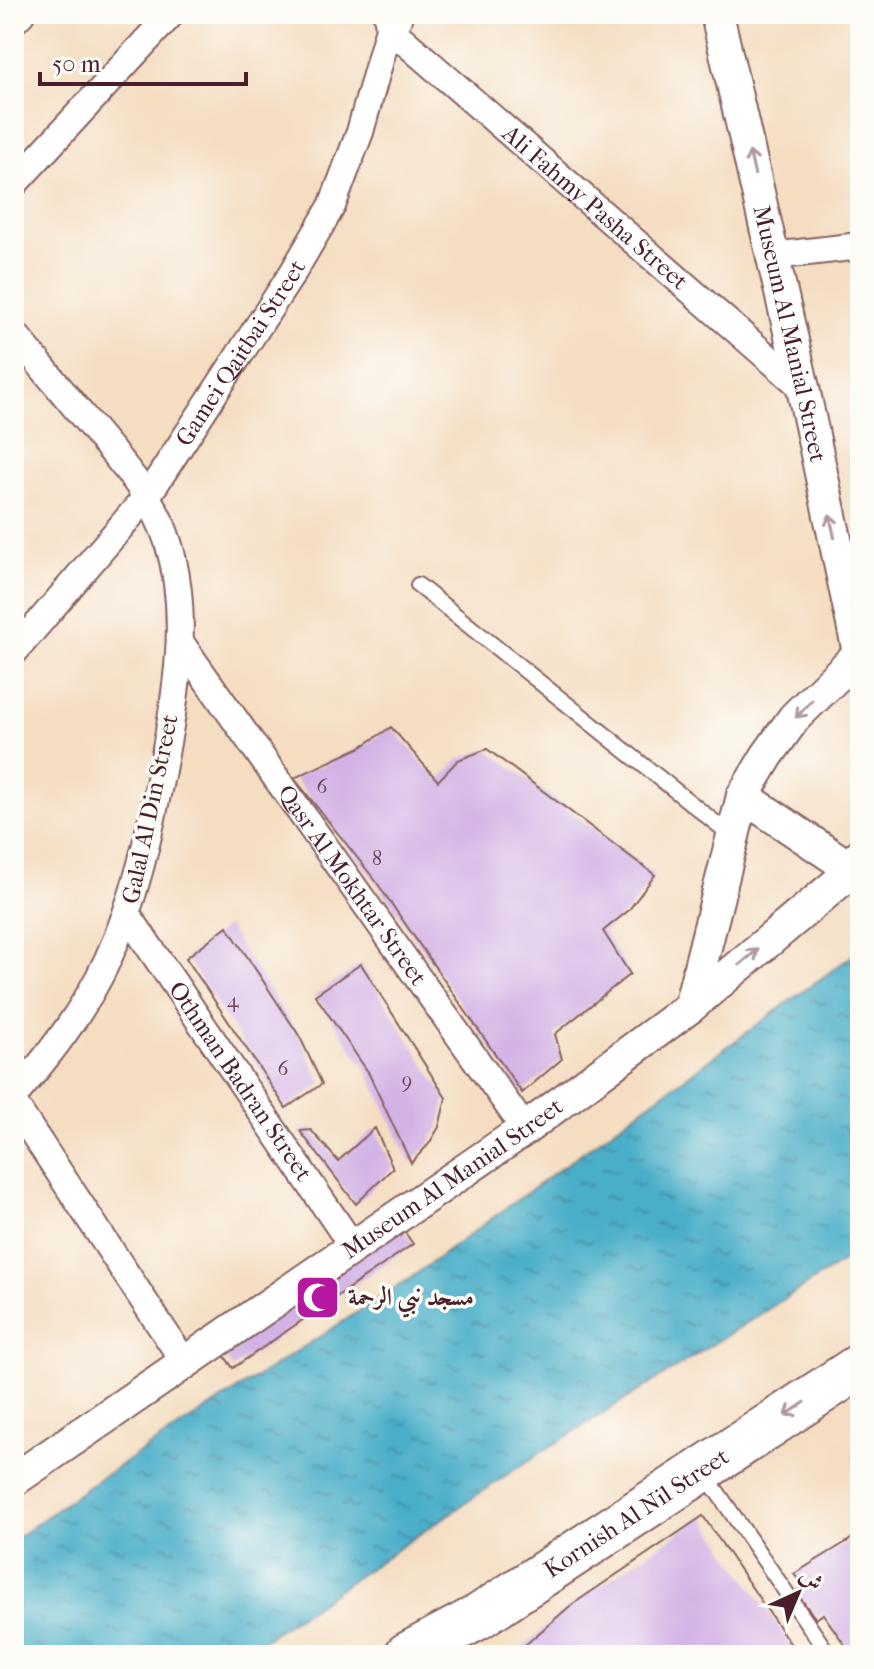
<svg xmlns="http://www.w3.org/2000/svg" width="874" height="1669" viewBox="0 0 874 1669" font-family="'IM FELL French Canon',Amiri,serif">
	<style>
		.water { fill: url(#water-ripples); stroke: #4a667a; stroke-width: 2 }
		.building { fill: #d3b2e5 }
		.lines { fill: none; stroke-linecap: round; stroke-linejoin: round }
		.service-casing { stroke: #866260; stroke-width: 18 }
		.minor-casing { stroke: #866260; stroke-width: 30 }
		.tertiary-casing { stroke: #866260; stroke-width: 36 }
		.trunk-casing { stroke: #866260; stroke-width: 48 }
		.service { stroke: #fff; stroke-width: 14 }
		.minor { stroke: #fff; stroke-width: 26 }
		.tertiary { stroke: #fff; stroke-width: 32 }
		.trunk { stroke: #fff; stroke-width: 44 }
		.oneway { stroke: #ae9aa0 }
		.labels { text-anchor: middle; stroke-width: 7; stroke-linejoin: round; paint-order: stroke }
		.number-label { font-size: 20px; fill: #6c445a }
		.street-label { font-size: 24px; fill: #4a1f2b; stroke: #fdfcf7 }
		.poi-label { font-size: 24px; font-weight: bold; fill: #4a1f2b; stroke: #fdfcf7; text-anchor: start }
	</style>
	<defs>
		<pattern id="water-ripples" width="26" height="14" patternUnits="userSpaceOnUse" patternTransform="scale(2)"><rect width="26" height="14" fill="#49aec8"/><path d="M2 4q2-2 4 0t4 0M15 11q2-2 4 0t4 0" fill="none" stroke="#3f8da3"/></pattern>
	</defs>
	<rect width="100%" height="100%" fill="#fdfcf7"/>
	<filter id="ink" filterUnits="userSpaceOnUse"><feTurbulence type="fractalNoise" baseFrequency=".0125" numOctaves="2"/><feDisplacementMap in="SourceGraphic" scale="16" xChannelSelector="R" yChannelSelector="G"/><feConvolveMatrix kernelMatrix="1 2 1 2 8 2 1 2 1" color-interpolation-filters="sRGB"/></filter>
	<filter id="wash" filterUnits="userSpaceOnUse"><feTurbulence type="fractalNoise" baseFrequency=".006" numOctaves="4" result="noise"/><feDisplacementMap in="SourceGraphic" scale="32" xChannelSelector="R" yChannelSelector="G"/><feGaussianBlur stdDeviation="1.8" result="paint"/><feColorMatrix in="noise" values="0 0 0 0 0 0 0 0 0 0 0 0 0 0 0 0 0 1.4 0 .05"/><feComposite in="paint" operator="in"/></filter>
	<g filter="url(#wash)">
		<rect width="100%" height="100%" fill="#f4ddc1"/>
		<path class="water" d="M860,950V1251L523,1464L241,1655H14V1540L96,1481L409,1279Z"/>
		<g id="blocks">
			<path class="building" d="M391,727L438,781L458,760L487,749L655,875L628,911L603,931L630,974L555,1034L562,1059L522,1093L375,880L294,778L361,747Z
				M227,926L300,1037L322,1084L286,1108L186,958Z
				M361,964L446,1098L439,1127L429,1144L411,1163L368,1072L315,995Z
				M375,1128L393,1168L356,1204L300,1131L311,1130L338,1161Z
				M401,1227L413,1244L233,1368L221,1351Z
				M860,1450V1475L852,1456Z
				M703,1516L798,1655H523L524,1646L570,1606Z
				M856,1536L860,1542V1655H852L823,1614L816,1619L796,1592L803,1586L794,1574Z"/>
		</g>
	</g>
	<g filter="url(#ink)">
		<use href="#blocks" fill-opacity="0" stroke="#866260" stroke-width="2"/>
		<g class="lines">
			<defs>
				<path id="service" d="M418,585L732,836
					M705,1474L829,1655"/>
				<g id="minor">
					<path id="s1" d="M398,19L389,28L803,388"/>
					<path d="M14,21L21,14"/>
					<path d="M14,184L171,14"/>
					<path d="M773,256L860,246"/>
					<path d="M14,333C41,366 68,398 95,431C124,466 154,498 168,542C191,616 176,695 162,770C149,835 135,901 107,961C84,1011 50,1054 14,1096"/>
					<path id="s2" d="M180,642L525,1129"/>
					<path id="s3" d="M14,652L148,495L292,274L332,206L360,132L389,28L387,14"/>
					<path id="s4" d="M127,914L353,1247"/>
					<path d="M14,1104L185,1363"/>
				</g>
				<g id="tertiary">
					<path id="s5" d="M717,14L803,388L860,657"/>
					<path d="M743,796L853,870"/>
					<path d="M690,1007L743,796L767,756L794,718L859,654"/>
					<path id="s6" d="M14,1480L525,1129L690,1007L853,870L860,855"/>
				</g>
				<g id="trunk">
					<path id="s7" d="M407,1655L478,1617L860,1366"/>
				</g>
			</defs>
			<use href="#service" class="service-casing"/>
			<use href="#minor" class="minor-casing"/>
			<use href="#tertiary" class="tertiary-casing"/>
			<use href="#trunk" class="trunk-casing"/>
			<use href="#service" class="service"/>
			<use href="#minor" class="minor"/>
			<use href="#tertiary" class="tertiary"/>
			<use href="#trunk" class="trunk"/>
		</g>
		<defs><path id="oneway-shaft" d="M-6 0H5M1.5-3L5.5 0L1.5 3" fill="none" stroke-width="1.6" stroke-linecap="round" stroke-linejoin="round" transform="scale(2)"/></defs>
		<g class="oneway">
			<use href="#oneway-shaft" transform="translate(752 163) rotate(-103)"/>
			<use href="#oneway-shaft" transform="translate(832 526) rotate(-102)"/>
			<use href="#oneway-shaft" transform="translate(804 709) rotate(133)"/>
			<use href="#oneway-shaft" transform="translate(749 957) rotate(-40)"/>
			<use href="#oneway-shaft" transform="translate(795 1409) rotate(146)"/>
		</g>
	</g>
	<defs>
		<symbol id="mosque-square" viewBox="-11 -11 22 22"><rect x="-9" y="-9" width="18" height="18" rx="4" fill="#b5179e" stroke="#fdfcf7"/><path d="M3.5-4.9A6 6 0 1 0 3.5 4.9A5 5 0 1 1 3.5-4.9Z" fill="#fff"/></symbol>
	</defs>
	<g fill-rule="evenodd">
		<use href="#mosque-square" x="292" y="1272" width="51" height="51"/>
	</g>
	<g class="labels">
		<g class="number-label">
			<text x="322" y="793">6</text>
			<text x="377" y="865">8</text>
			<text x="233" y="1007">4</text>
			<text x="283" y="1075">6</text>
			<text x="407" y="1088">9</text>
		</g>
		<g class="street-label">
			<text dy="8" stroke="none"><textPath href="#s1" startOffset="286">Ali Fahmy Pasha Street</textPath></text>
			<text dy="8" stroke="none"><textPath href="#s5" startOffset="328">Museum Al Manial Street</textPath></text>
			<text dy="8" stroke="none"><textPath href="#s3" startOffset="376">Gamei Qaitbai Street</textPath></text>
			<text transform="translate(150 809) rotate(-78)" y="8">Galal Al Din Street</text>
			<text dy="8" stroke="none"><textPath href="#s2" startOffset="298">Qasr Al Mokhtar Street</textPath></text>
			<text dy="8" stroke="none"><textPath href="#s4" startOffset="202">Othman Badran Street</textPath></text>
			<text dy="8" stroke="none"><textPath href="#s6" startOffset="532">Museum Al Manial Street</textPath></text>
			<text dy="8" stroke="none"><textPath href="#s7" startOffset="270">Kornish Al Nil Street</textPath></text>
		</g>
		<g class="poi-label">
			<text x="348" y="1305">مسجد نبي الرحمة</text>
		</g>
	</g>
	<rect width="874" height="1669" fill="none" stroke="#fdfcf7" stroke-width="48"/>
	<g transform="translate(798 1593) rotate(44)" stroke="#fdfcf7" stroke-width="6" paint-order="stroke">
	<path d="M0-6L14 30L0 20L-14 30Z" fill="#4a1f2b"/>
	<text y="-12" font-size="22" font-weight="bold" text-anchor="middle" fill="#4a1f2b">ش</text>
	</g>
	<path d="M40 72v12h206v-12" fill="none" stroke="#4a1f2b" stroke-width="4"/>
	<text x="52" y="72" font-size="24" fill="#4a1f2b" stroke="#fdfcf7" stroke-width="6" paint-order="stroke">50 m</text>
</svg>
